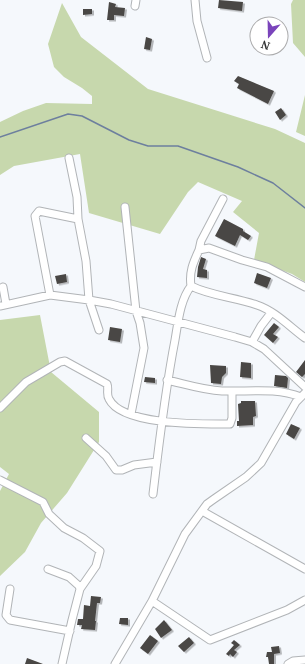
<svg xmlns="http://www.w3.org/2000/svg" width="305" height="664" viewBox="0 0 305 664" font-family="'PT Serif',serif">
	<style>
		.green { fill: #c7d8ad }
		.lines { fill: none; stroke-linecap: round; stroke-linejoin: round }
		.stream { stroke: #6d7f9e; stroke-width: 1.5 }
		.building { fill: #494744; filter: url(#shadow) }
		.minor-casing { stroke: #b1b4b7; stroke-width: 9 }
		.minor { stroke: #fff; stroke-width: 7 }
	</style>
	<defs>
		<filter id="shadow"><feDropShadow dx="2" dy="1.5" stdDeviation="0" flood-color="#0004"/></filter>
	</defs>
	<rect width="100%" height="100%" fill="#f5f8fc"/>
	<path class="green" d="M293,0H305V57L293,43L291,4Z
		M62,3L81,37L148,89L275,129L305,143V282L292,274L254,260L259,233L233,212L242,201L198,182L188,192L160,234L89,213L80,154L14,166L0,175V122L23,111L46,103L92,104V96L82,88L64,77L54,67L48,44Z
		M305,95V136L296,132Z
		M40,315L51,372L99,412V442L67,493L41,523L25,552L0,576V491L9,474L0,467V320Z"/>
	<g class="lines">
		<path class="stream" d="M0,137L68,114L82,116L129,140L148,146H178L238,167L273,183L305,208"/>
	</g>
	<path class="building" d="M219,0L243,2L242,11L218,8Z
		M109,2L116,4L115,7L125,8L124,16L114,15V20H107Z
		M83,9H92V14L83,15Z
		M146,37L152,39L150,50L144,49Z
		M238,76L274,91L268,104L237,88L239,84L234,81Z
		M281,108L286,115L280,120L275,112Z
		M224,219L243,229V231L251,236L248,240L240,235L235,246L215,236Z
		M201,257L206,259L203,269L207,270V278L197,277L198,267Z
		M257,273L271,278L267,288L254,283Z
		M66,274L67,282L57,284L55,276Z
		M274,323L279,327L273,334L278,337L273,343L264,335Z
		M110,327L122,329L120,342L108,340Z
		M305,360V374L302,377L296,372Z
		M241,362L251,363V378L240,377Z
		M210,365L226,366V373L222,377L221,384L211,383Z
		M275,375L286,376L288,378L287,388L274,386Z
		M145,377L155,378V383L144,382Z
		M241,401H255L256,416L253,417V425L237,426V421H239L238,404L241,403Z
		M291,424L300,428L294,439L286,434Z
		M91,596L101,597L100,603H97L95,621H96L95,630L81,629L82,625H77L78,619H83L84,605L90,606Z
		M120,618H128V625L119,624Z
		M164,620L172,630L161,638L155,629Z
		M150,635L158,641L148,654L140,648Z
		M189,637L194,643L184,652L178,646Z
		M234,640L240,645L234,650L237,652L233,657L230,654L229,656L226,654L234,645L231,643Z
		M279,646L280,653L274,654V664H269L268,657H266L267,652H272L271,647Z
		M27,658L43,664H25Z"/>
	<g class="lines">
		<defs>
			<path id="minor" d="M195,0L197,21L207,58
				M135,6L136,0
				M69,158L77,197L78,219
				M125,207L136,311L140,323L144,348L131,414
				M199,250L201,241L223,199
				M191,286C189,272 193,263 199,250L209,248L242,260L267,267L305,287
				M3,287L6,304
				M50,295L35,216L39,211L78,219L86,261L89,300L99,330
				M0,306L50,295L89,300L111,304L235,337L252,342L264,349L305,387
				M252,342L261,326L271,313
				M167,380C185,384 203,390 222,391C248,392 275,387 301,397
				M0,408L26,382L60,362L65,361L107,384C109,389 106,394 109,399C122,426 204,424 230,424L232,418V391
				M86,438L106,456L116,470H122L134,465L157,462
				M0,480L43,502L49,514L64,528L83,538L100,551L96,566L80,589
				M153,494C159,443 165,391 175,340C178,323 180,300 191,286C211,296 235,297 257,305C275,311 290,327 305,338
				M202,511L305,569
				M48,569L69,577L79,586L80,589L72,620L62,664
				M10,589L6,615L10,620L70,631
				M152,601L210,640L287,610L305,600
				M115,664L152,601L185,534L207,504L214,499L246,477L261,463L296,402L305,393
				M288,664L293,661L305,660"/>
		</defs>
		<use href="#minor" class="minor-casing"/>
		<use href="#minor" class="minor"/>
	</g>
	<g transform="translate(269 36) rotate(200)"><circle r="19" fill="#ffffff" stroke="#ababac"/>
	<path d="M0-3L7 15L0 10L-7 15Z" fill="#7a44bb"/>
	<text y="-6" font-size="11" font-weight="bold" text-anchor="middle" fill="#2d2e2f">N</text>
	</g>
</svg>
